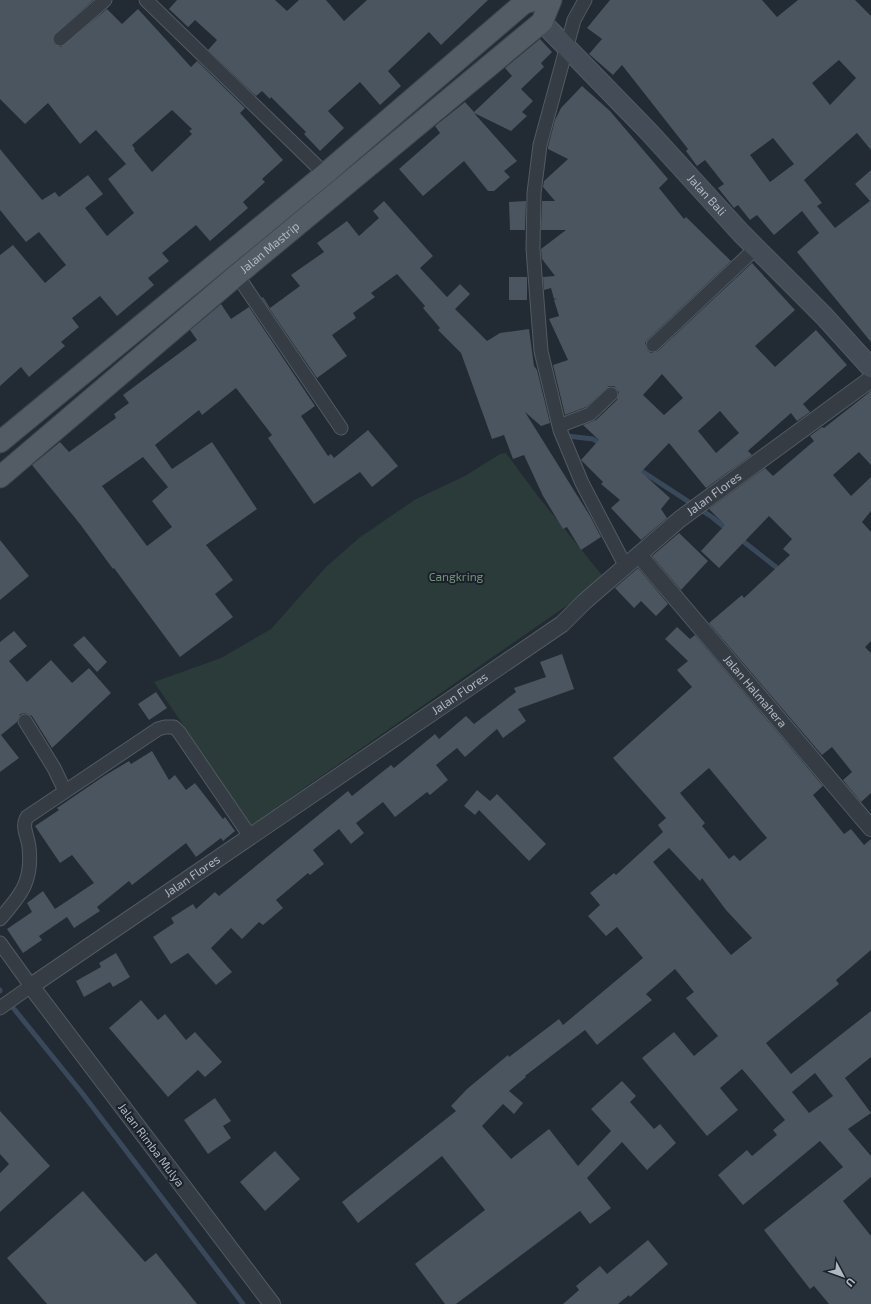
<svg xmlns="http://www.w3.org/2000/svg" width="871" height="1304" viewBox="0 0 871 1304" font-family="'Exo 2',sans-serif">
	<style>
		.green { fill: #2a3b3a }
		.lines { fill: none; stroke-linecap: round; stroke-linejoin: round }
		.stream { stroke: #39495b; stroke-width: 5 }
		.building { fill: #4a555f; fill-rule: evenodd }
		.minor-casing { stroke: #525a62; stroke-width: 15 }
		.tertiary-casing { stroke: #525a62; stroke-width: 18 }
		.secondary-casing { stroke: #525a62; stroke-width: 21 }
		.primary-casing { stroke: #3e454e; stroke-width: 23 }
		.minor { stroke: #353c44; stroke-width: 13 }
		.tertiary { stroke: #353c44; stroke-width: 16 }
		.secondary { stroke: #444c57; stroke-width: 19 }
		.primary { stroke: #535b64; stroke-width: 21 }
		.labels { text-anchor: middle; stroke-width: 4; stroke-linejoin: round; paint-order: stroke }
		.street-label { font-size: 12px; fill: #afb7c1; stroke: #1b2129 }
		.park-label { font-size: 12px; fill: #719477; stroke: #1b2129 }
	</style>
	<rect width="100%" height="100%" fill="#222a33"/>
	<path class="green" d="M506,453L537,495L605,579L251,825L154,682L221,658L271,629L326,567L359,538L416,499L465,476L500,454Z"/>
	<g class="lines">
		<path class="stream" d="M567,436L593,439L602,445
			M637,468L712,517L728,530
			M739,538L781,571
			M0,990V991
			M10,1004L82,1093L243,1304"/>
	</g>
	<path class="building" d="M0,0H93L53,36L54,44L61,47L107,9L122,24L138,9L191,67L197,61L245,108L240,113L283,160L262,179L265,182L243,202L248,208L210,241L196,225L162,253L169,261L148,278L154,285L117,316L100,296L72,318L79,327L61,342L65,346L29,377L21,367L0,386V255L13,245L45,283L66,265L39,232L26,242L0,210V149L42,200L55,192L59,197L88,175L103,194L85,208L107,236L134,213L108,179L126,164L96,130L80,144L48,103L25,124L0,99ZM172,110L192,129L189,131L192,134L152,172L134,150L135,149L132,145Z
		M177,0H275L287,11L299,0H326L344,21L367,0H488L441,45L429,32L388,71L401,86L380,105L360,82L328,111L344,128L320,151L304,134L306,132L271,97L270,99L262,91L256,96L208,50L217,40L195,20L188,27L169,9Z
		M610,0H762L777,17L798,0H855L871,16V150L857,133L804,180L822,203L817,206L835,228L870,201L855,184L871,170V342L797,252L819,233L802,211L774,235L757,215L750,220L738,205L734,208L718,188L724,184L705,160L697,166L686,151L688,149L622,65L613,75L589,54L602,39L587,28ZM839,60L856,78L830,105L812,83ZM773,138L794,164L770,182L750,155Z
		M540,39L552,52L541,63L544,67L521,89L533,101L522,112L527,116L511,131L474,113L517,161L504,171L510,177L494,191H488L464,161L423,196L399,169L440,133L435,126L465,102L474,112L512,76L505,68Z
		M582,86L610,111L668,179L659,188L684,219L686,217L731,261L648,339L645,343L647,350L651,353L658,351L752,263L795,310L755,346L775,367L816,330L847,365L803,404L810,412L797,421L791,413L750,449L748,451L752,455L706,488L669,443L641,472L670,498L661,509L667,518L641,540L611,508L620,500L601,484L603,482L581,460L599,440L583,425L596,420L617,400L619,392L614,386H609L586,407L565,415L553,365L568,360L549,319L559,316L554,300L557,298L554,299L551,288L544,290L543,277L555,276L542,259L541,249L566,230H541L542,201H555L543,187L544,181L568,159L548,149V147L555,120L561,108ZM662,374L683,398L664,415L643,395ZM720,411L739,433L716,453L698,431Z
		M384,201L433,256L420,268L447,297L460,284L470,294L455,309L487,341L500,333L529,329L534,366L537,370L550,423L541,426L525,412L590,516L601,537L581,550L567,527L563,529L543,496L524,455L513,459L504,435L492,439L461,353L438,330L440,328L423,308L425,306L397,274L371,293L375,297L353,313L356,318L332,335L347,356L317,378L262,298L263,297L270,308L300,286L291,275L324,252L317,243L347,221L359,236L379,218L373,211Z
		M526,201L525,230H510L509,202Z
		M509,277H527V300H509Z
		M221,304L231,319L249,307L315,406L301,416L328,456L331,454L334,458L368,430L398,466L372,487L360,472L314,504L268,438L272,435L236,388L202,415L199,410L155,445L172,469L212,442L257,509L206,545L233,580L215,594L233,617L180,657L114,568L113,569L80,524L32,465L60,442L69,452L116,418L114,414L129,403L123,395L197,340L190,330ZM143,457L168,487L152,501L172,527L147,546L102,486Z
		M871,391V465L859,452L833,475L851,496L871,477V511L862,522L871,532V641L865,647L871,653V793L861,802L843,780L852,772L832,747L822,755L709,623L742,595L744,598L790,555L783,549L792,539L769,516L719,568L701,551L725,525L709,509L765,468L773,476L814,441L810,436L822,427L824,428Z
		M679,533L708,561L681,590L652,556Z
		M0,540L29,576L0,600Z
		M638,568L668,604L656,616L641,601L634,608L615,588Z
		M677,627L690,639L695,635L823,786L813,795L844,834L851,829L864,845L871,839V950L836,980L839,984L766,1043L791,1074L871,1011V1057L845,1078L871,1113L848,1129L871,1156V1177L843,1201L871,1236V1304H829L814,1286L810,1289L764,1230L843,1167L820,1141L743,1205L718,1175L747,1150L752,1156L777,1135L773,1130L785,1120L742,1069L720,1088L738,1110L707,1136L642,1058L674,1032L694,1056L718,1036L686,998L694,992L675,969L646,994L652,1000L597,1045L585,1030L525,1076L526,1077L509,1091L523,1103L514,1114L503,1104L482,1126L511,1159L549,1129L578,1166L611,1131L591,1109L622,1081L636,1096L630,1102L654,1129L660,1124L676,1143L647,1170L622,1142L587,1178L611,1208L590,1224L580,1211L456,1304H445L415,1264L485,1210L442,1156L358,1223L342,1202L456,1111L451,1106L467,1089L508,1055L509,1057L559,1019L563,1025L643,958L617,927L606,936L588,916L600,905L590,893L614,873L616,875L663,832L658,825L666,818L613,758L692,687L677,670L688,661L665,639ZM709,768L767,838L740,861L734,855L729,859L702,826L705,823L680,793ZM669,848L700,881L702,878L726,910L752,938L731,955L653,862ZM815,1073L833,1096L809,1113L792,1092Z
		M14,631L27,646L9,661L27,682L51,660L72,683L89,668L111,693L52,748L32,716L25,713L20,714L17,722L1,735L19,758L0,772V642Z
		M84,636L107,662L97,672L73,645Z
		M562,654L574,689L518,709L526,721L503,738L497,729L465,757L457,748L436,765L448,780L430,795L427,792L395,817L383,802L356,823L364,833L351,844L339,829L313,850L324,864L310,875L308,873L276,900L283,908L263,925L259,922L242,939L231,928L211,948L232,972L216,985L188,953L171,964L153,937L174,923L171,918L193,904L196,909L215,892L219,896L348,791L352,796L391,765L394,768L435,734L439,739L466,716L474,724L516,692L514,688L546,677L540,662Z
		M156,692L167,708L149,720L138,704Z
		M152,751L169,780L175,775L186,790L195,783L223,819L225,817L235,831L223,841L221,838L196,857L186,843L132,885L129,881L97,907L100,911L74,928L67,917L39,936L42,940L23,953L7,929L32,912L27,903L43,891L55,909L94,883L72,855L60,863L35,826L59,810L57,808L104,776L129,761L131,764Z
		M477,790L490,801L497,794L546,844L529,861L479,810L475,815L464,806Z
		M116,953L130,977L113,987L110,982L84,997L76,981L101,967L99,963Z
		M141,1000L158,1020L165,1014L186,1040L195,1032L222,1062L205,1077L198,1070L168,1097L109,1028Z
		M215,1098L231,1121L223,1126L231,1138L208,1154L184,1120Z
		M0,1111L50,1166L0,1212V1173L9,1164L0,1154Z
		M275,1151L300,1179L265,1211L240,1182Z
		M83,1191L145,1262L156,1253L197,1304H47L7,1258Z
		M648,1240L668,1264L630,1297L629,1295L618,1304H563L579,1290L576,1286L600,1266L607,1274Z"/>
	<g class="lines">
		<defs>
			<path id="minor" d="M146,0L325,174
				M585,0L574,20L540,145L534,193L533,249L541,351L560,430L582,483L626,567
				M60,39L105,0
				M237,275L341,428
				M653,345L756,248
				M559,426L590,414L611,394
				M25,721L54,768L65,791
				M0,919C21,895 33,881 29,847C28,836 21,827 27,817L158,729L165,727H174L179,732L250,836
				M0,943L31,986L0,1008"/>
			<g id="tertiary">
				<path id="s1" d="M639,555L871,828"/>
				<path id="s2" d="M272,1304L31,986L562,624L584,602L680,519L871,379"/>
			</g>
			<g id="secondary">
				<path id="s3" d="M542,22L649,132L741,233L824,316L871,368"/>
			</g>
			<g id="primary">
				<path d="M0,442L325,174L524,3L535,0"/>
				<path id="s4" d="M0,477L237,275L542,22L551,0"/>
			</g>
		</defs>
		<use href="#minor" class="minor-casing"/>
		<use href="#tertiary" class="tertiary-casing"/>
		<use href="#secondary" class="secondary-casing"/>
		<use href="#primary" class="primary-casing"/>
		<use href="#minor" class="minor"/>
		<use href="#tertiary" class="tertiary"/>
		<use href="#secondary" class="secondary"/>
		<use href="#primary" class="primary"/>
	</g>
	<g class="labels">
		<g class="street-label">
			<text dy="4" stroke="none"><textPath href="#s3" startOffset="239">Jalan Bali</textPath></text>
			<text dy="4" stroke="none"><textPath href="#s4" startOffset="354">Jalan Mastrip</textPath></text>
			<text dy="4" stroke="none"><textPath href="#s2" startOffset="1242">Jalan Flores</textPath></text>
			<text dy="4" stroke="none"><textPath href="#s1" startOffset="179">Jalan Halmahera</textPath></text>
			<text dy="4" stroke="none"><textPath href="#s2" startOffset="918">Jalan Flores</textPath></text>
			<text dy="4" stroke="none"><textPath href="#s2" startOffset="594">Jalan Flores</textPath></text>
			<text transform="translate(151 1145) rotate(53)" y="4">Jalan Rimba Mulya</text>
		</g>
		<g class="park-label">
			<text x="456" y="581">Cangkring</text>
		</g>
	</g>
	<g transform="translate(843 1276) rotate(131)" stroke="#1b2129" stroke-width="3" paint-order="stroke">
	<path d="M0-3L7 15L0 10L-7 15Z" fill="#afb7c1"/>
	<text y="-6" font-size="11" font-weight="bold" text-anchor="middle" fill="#afb7c1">U</text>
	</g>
</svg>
